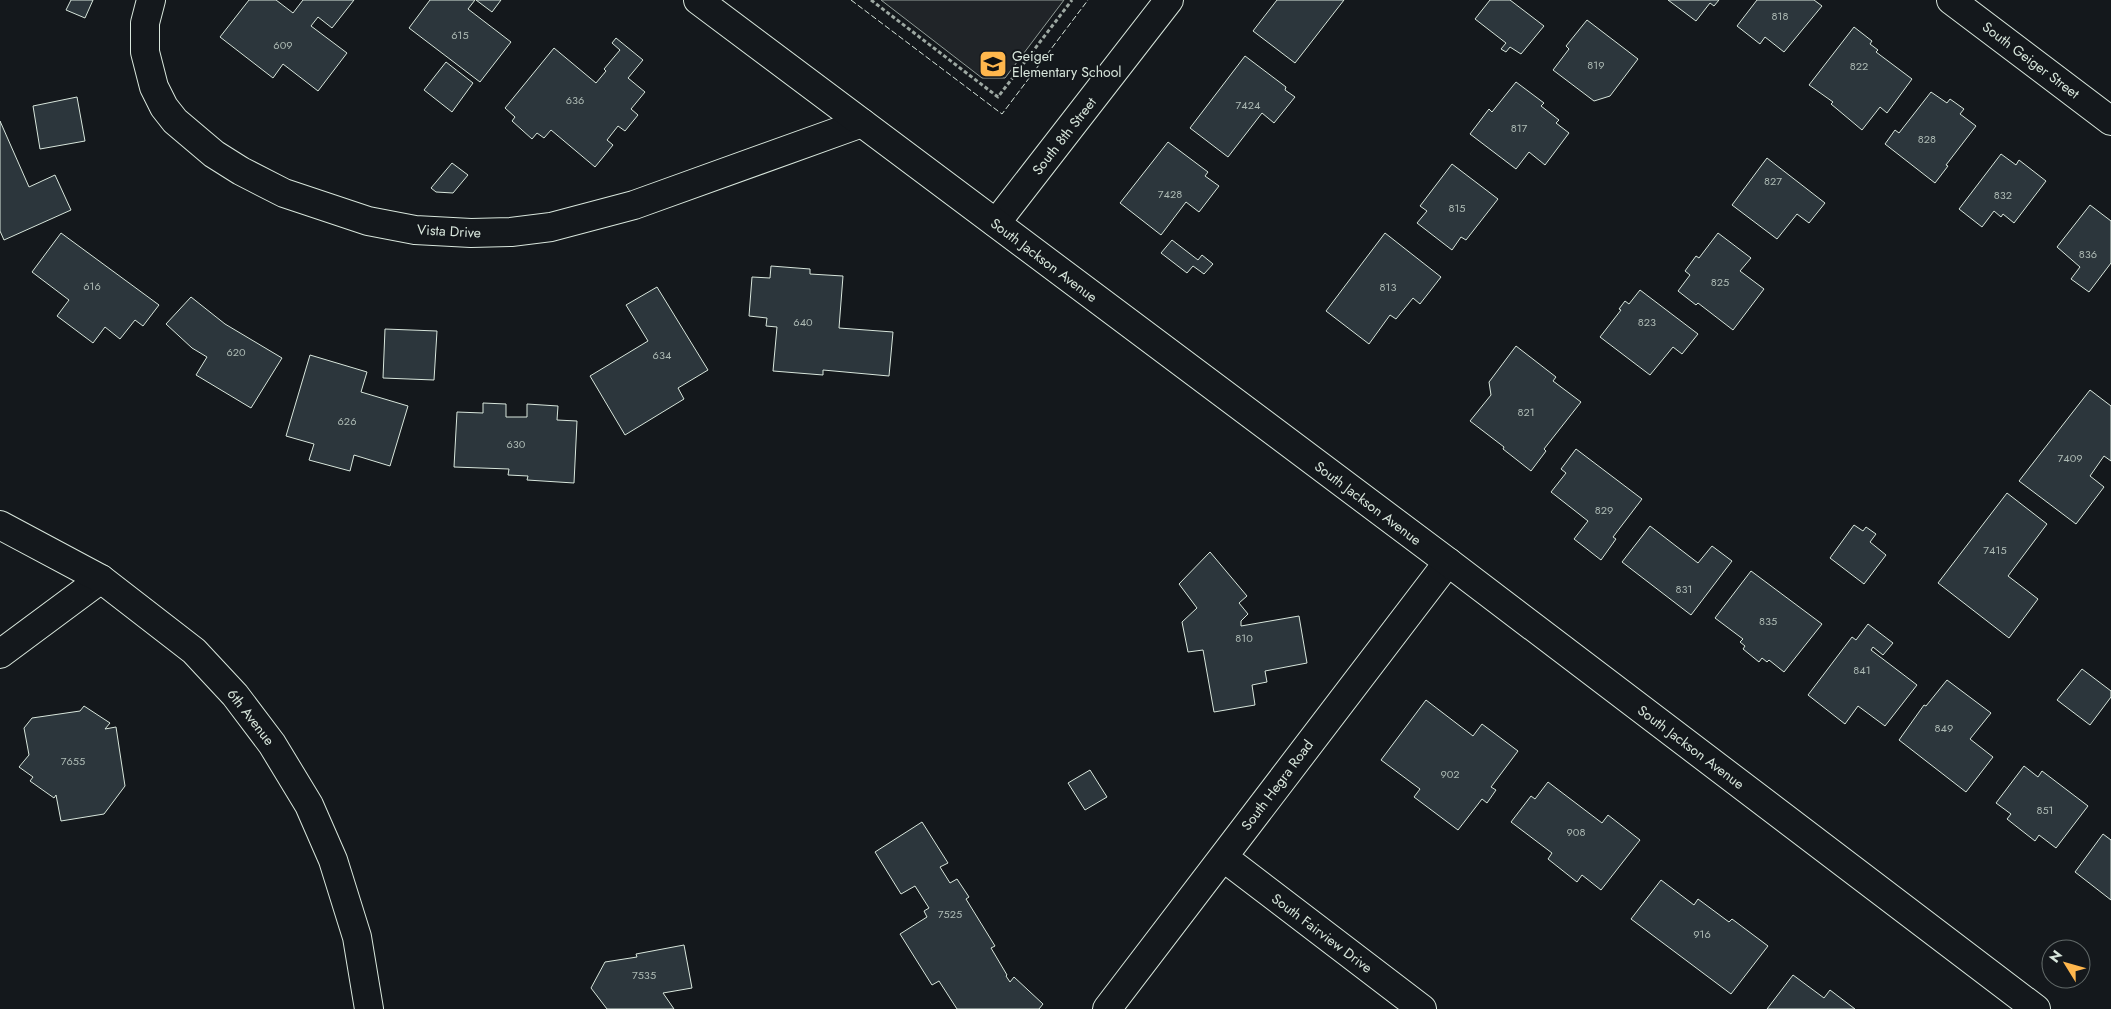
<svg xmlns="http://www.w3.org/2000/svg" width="2111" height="1009" viewBox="0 0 2111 1009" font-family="Jost,sans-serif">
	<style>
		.green { fill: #202428; stroke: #939e99 }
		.building { fill: #2c363c; stroke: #d8e6dc }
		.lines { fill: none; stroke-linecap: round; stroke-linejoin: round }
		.minor-casing { stroke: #d8e6dc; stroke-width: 30 }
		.tertiary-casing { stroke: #d8e6dc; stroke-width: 30 }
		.primary-casing { stroke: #d8e6dc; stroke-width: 30 }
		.path { stroke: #9da8a2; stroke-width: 3; stroke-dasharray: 4 2.5; stroke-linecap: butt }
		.minor { stroke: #14181c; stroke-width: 28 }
		.tertiary { stroke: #14181c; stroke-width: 28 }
		.primary { stroke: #14181c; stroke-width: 28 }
		.fence { stroke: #d8e6dc; stroke-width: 1; stroke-dasharray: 6 2.5; stroke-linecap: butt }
		.labels { text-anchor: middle; stroke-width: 4; stroke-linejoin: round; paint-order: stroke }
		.number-label { font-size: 11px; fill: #adbab4 }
		.poi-label { font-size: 14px; fill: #d8e6dc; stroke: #14181c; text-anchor: start }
		.street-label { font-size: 14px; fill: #d8e6dc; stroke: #14181c }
	</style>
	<rect width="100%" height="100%" fill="#14181c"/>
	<path class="green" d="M881,0H1064L1005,78H982Z"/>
	<path class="building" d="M71,0H93L85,18L66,10Z
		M249,0H276L293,13L303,0H354L332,28L318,17L311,26L347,53L318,91L283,64L273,78L220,37Z
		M430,0H475L468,9L511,42L480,82L409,28Z
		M476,0H501L492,12Z
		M1277,0H1344L1295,63L1253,31Z
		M1490,0H1510L1544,26L1521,54L1510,47L1506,52L1501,49L1506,43L1475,19Z
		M1668,0H1719L1714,6L1710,3L1696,21Z
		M1757,0H1814L1822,6L1784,52L1765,37L1760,44L1737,26Z
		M1587,20L1638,59L1610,96L1594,101L1553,70L1569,49L1566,46Z
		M1854,27L1872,41L1870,44L1878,50L1876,52L1912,79L1887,113L1880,107L1862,130L1831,104L1833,102L1809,85Z
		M616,38L643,60L628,78L645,92L631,109L638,115L625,131L618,126L607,140L613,145L595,167L551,130L544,138L537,133L532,139L512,121L515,117L505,108L554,48L596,83L606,71L604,69L620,50L612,43Z
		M1245,56L1286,87L1285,90L1295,97L1274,123L1262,113L1228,157L1190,128Z
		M446,62L473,83L452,112L424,90Z
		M1516,82L1544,103L1541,106L1559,120L1556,123L1569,133L1545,165L1529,152L1516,169L1470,134L1489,109L1492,112Z
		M1931,92L1947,103L1950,99L1964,109L1960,114L1976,126L1946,165L1948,166L1935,183L1885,144L1895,130L1899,133Z
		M77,97L85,141L40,149L33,106Z
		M0,121L29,187L55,175L71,210L4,240L0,231Z
		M1168,142L1208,172L1205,176L1219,186L1199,212L1186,202L1161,235L1120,203Z
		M2001,154L2016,165L2019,160L2046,181L2014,223L2003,214L2001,217L1994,211L1982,227L1959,209Z
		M1767,158L1825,203L1809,223L1797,214L1777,239L1732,205Z
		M452,163L468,175L453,193L436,192L431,188Z
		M1452,164L1498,199L1466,240L1461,237L1452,250L1417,223L1427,211L1420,206Z
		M2090,205L2111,221V263L2089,292L2071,279L2080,267L2057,247Z
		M61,233L159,305L143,326L135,320L120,339L105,327L93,343L57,316L69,300L32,272Z
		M1385,233L1441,277L1420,304L1413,298L1396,319L1390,315L1369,344L1326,311Z
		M1718,233L1751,258L1740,271L1764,289L1733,330L1698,303L1696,305L1678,291L1690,275L1685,271L1696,256L1699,258Z
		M1172,240L1198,260L1202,255L1213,264L1204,274L1193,266L1187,273L1161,253Z
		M771,266L810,269V274L843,276L839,328L893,332L889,376L823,370V375L773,371L777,327L766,326L767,318L749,316L752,277L770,278Z
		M657,287L708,370L678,388L684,399L625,435L590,376L648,341L626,305Z
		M1640,290L1698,334L1682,354L1673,347L1650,375L1600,337L1621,310L1619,309L1625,301L1629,304Z
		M191,297L225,324L282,358L251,408L196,375L207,357L192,348L166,324Z
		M385,329L437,331L434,380L383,378Z
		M1516,346L1556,377L1553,381L1581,402L1544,449L1546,451L1531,471L1503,449L1504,447L1470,421L1491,395L1489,382Z
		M310,355L367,372L361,392L408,406L390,466L354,455L350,471L309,460L314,444L286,436Z
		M2090,390L2111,406V461L2104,456L2090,476L2104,487L2076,524L2019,481Z
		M483,403L506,404V417H527V404L558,406L557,420L577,421L574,483L527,480L528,476L508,475L509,469L454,467L457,412L483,413Z
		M1576,449L1642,499L1613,537L1616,539L1601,560L1574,539L1588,521L1551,492L1566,473L1561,469Z
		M2007,493L2047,524L2008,576L2038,599L2009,638L1938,583Z
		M1854,525L1863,531L1866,527L1876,534L1870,542L1886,555L1864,584L1830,558Z
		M1650,526L1698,563L1712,546L1732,561L1691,615L1622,562Z
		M1210,552L1247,596L1239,603L1248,614L1241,621V626L1299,616L1307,663L1265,671L1267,682L1252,685L1255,705L1214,712L1203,650L1188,652L1182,622L1197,608L1179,584Z
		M1751,571L1822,624L1784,672L1769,660L1767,662L1762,658L1759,662L1743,649L1745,646L1740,642L1743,639L1715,618Z
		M1868,624L1893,643L1883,655L1873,647L1871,650L1917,685L1885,726L1858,706L1845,724L1808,695L1852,637L1856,640Z
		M2082,669L2111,691V697L2090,725L2057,700Z
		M1947,680L1991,713L1970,739L1993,757L1966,792L1899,740L1924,705L1926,706Z
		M1426,700L1473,736L1482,724L1518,751L1491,787L1496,790L1487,803L1482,799L1458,830L1414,797L1420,789L1381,760Z
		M84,706L110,723L105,729L116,727L125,786L104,814L61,821L56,795L54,798L30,781L33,777L19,767L29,755L24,728L32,718L80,711Z
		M2024,766L2038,777L2042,771L2088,806L2056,848L2039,835L2035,841L2007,819L2011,814L1996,803Z
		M1090,770L1107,797L1085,810L1068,783Z
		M1548,782L1602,823L1608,815L1640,840L1601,890L1582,875L1577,882L1548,859L1552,853L1511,822L1531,796L1535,799Z
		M922,822L948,863L940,867L950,883L957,879L969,897L966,899L995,946L991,948L1007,975L1006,976L1010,982L1014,977L1043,1004L1039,1009H957L939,981L932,985L900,934L927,917L924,911L929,908L915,886L901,894L875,852Z
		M2103,834L2111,840V900L2075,872Z
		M1661,880L1694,905L1698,899L1729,922L1732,919L1768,946L1731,994L1631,919Z
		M684,945L692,988L663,993L674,1009H607L591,988L605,962L637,957L636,954Z
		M1793,975L1824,998L1830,990L1855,1009H1767Z"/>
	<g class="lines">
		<defs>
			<path id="minor" d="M151,0L145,23V52L154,87L164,107L175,121L214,154L241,171L284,193L368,221L415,230L471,233L511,232L551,227L634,205L862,123
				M1951,0L2111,121
				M996,223L1169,0
				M0,654L101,579
				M1223,857L1422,1009
				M1107,1009L1448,562"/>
			<path id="tertiary" d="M0,525L101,579L194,651L235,695L272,744L309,805L333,860L357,937L369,1009"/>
			<path id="primary" d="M698,0L1448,562L2036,1009"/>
		</defs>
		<use href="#minor" class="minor-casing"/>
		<use href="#tertiary" class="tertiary-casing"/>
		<use href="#primary" class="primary-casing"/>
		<path class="path" d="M871,0L998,97L1072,0"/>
		<use href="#minor" class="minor"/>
		<use href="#tertiary" class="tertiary"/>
		<use href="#primary" class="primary"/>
		<path class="fence" d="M851,0L1002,114L1088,0"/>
	</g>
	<defs>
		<symbol id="school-square" viewBox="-11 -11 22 22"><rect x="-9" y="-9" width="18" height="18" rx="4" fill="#ffb74d" stroke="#14181c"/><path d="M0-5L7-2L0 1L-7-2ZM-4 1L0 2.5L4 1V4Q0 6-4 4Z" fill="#111"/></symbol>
	</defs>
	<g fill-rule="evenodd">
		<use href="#school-square" x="977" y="48" width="32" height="32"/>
	</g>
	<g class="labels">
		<g class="number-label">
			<text x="1780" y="20">818</text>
			<text x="460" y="39">615</text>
			<text x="283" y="49">609</text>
			<text x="1596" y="69">819</text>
			<text x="1859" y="70">822</text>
			<text x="575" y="104">636</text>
			<text x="1248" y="109">7424</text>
			<text x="1519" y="132">817</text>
			<text x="1927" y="143">828</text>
			<text x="1773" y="185">827</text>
			<text x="1170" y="198">7428</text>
			<text x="2003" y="199">832</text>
			<text x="1457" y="212">815</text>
			<text x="2088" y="258">836</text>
			<text x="1720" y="286">825</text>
			<text x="92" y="290">616</text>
			<text x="1388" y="291">813</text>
			<text x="803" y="326">640</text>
			<text x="1647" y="326">823</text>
			<text x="236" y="356">620</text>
			<text x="662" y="359">634</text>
			<text x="1526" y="416">821</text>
			<text x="347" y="425">626</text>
			<text x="516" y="448">630</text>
			<text x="2070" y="462">7409</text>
			<text x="1604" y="514">829</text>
			<text x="1995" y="554">7415</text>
			<text x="1684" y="593">831</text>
			<text x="1768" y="625">835</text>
			<text x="1244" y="642">810</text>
			<text x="1862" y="674">841</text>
			<text x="1944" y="732">849</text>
			<text x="73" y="765">7655</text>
			<text x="1450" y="778">902</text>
			<text x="2045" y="814">851</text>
			<text x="1576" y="836">908</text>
			<text x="950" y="918">7525</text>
			<text x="1702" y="938">916</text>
			<text x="644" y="979">7535</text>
		</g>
		<g class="poi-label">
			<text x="1012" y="61">Geiger<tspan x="1012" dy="16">Elementary School</tspan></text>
		</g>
		<g class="street-label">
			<text transform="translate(2031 60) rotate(37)" y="5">South Geiger Street</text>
			<text transform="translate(1064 136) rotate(-52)" y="5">South 8th Street</text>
			<text transform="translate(449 231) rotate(3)" y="5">Vista Drive</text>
			<text transform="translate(1044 260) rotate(37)" y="5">South Jackson Avenue</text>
			<text transform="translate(1368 503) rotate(37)" y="5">South Jackson Avenue</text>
			<text transform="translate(251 717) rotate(52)" y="5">6th Avenue</text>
			<text transform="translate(1691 747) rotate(37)" y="5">South Jackson Avenue</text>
			<text transform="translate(1277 785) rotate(-53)" y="5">South Hegra Road</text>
			<text transform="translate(1322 933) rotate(37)" y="5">South Fairview Drive</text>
		</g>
	</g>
	<g transform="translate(2066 964) rotate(307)"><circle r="24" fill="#14181c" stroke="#626a69"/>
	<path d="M0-4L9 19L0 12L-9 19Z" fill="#ffb74d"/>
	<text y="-8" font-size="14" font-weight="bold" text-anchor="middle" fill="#d8e6dc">N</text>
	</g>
</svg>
